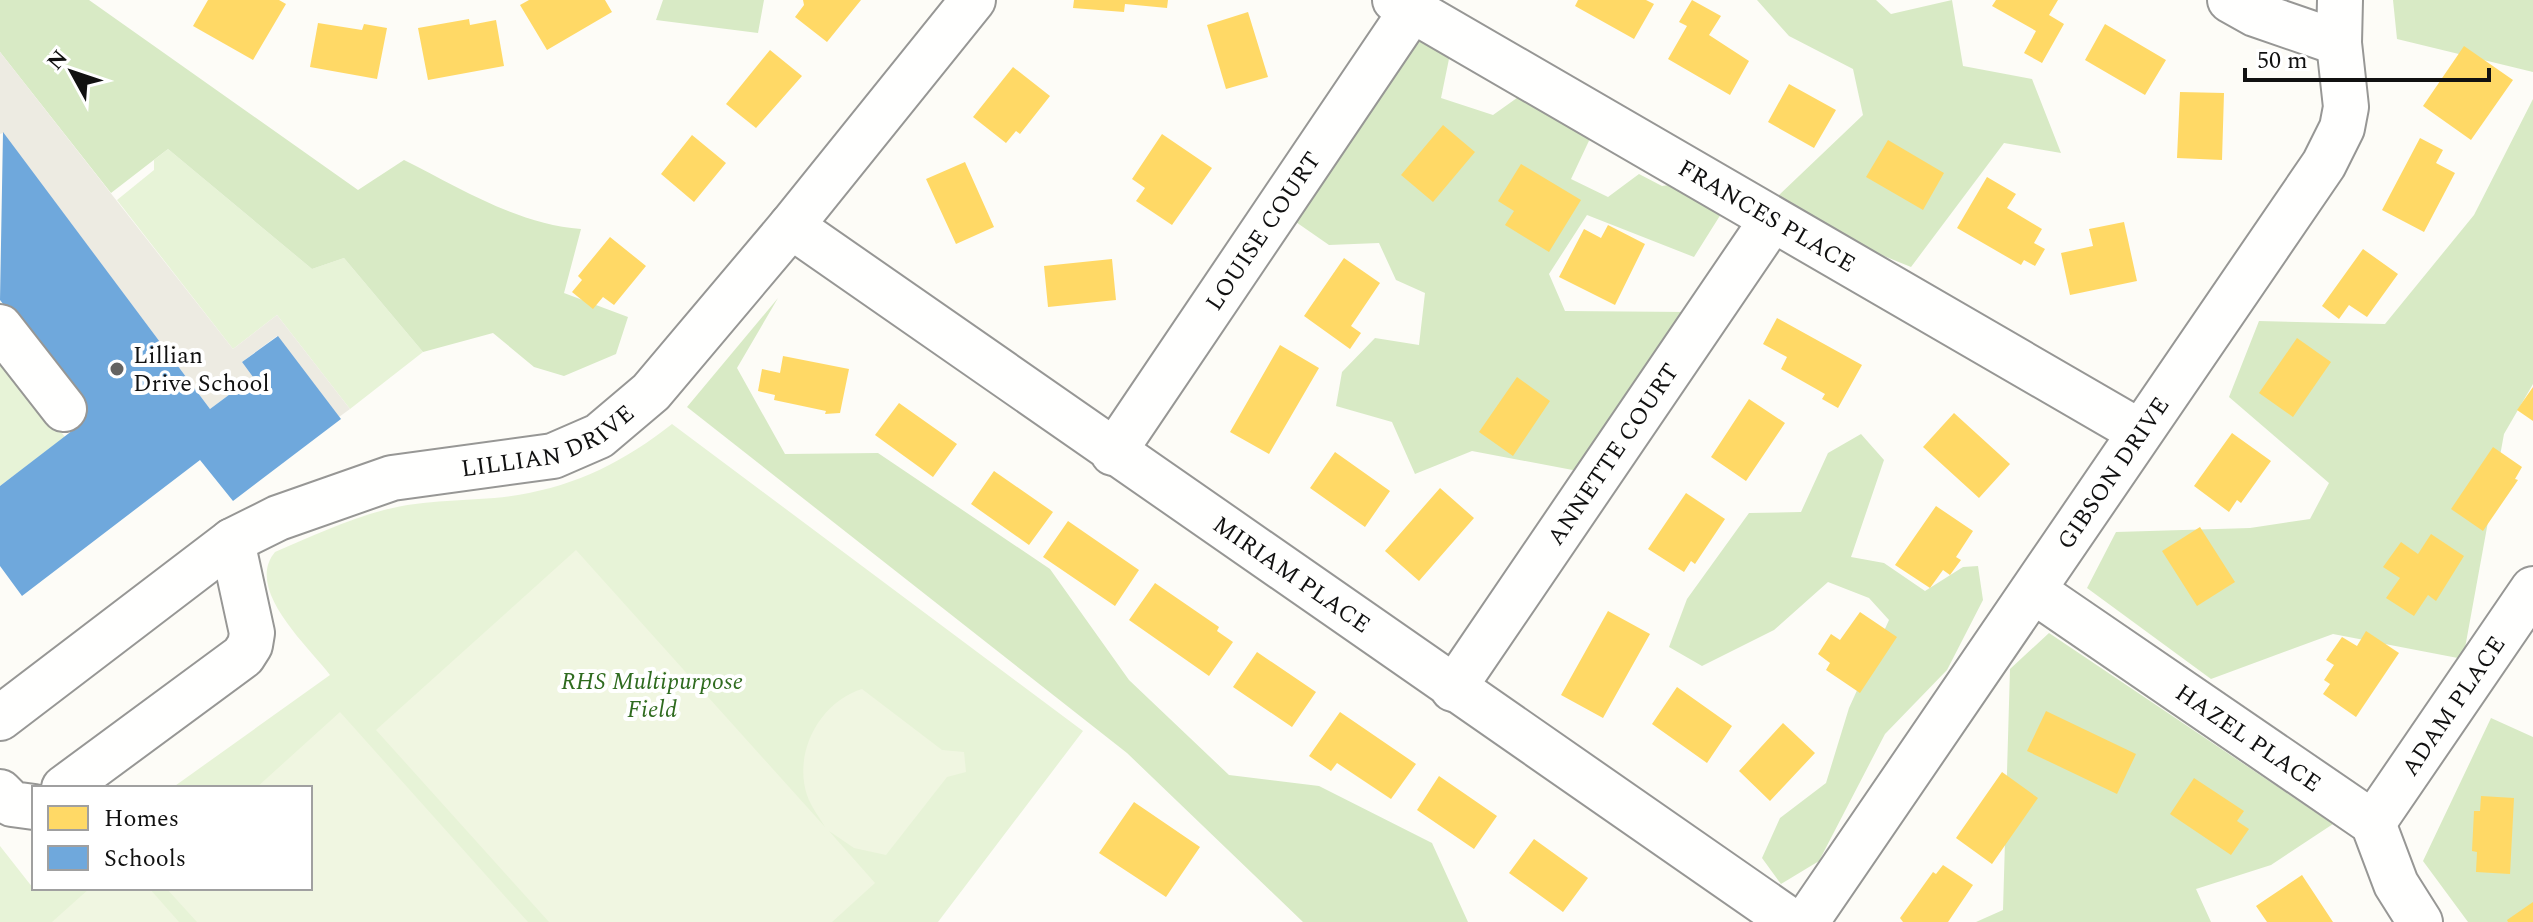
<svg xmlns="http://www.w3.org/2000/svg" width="2533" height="922" viewBox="0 0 2533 922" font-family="Spectral,serif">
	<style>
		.green { fill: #e7f3d7 }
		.forest { fill: #d8eac5 }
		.pitch { fill: #f0f6e1 }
		.plaza { fill: #edebe2 }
		.homes { fill: #ffd966 }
		.schools { fill: #6fa8dc }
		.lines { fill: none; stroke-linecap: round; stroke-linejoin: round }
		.minor-casing { stroke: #979795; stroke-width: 48 }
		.minor { stroke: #fffffe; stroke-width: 44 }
		.poi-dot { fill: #646362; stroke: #fff; stroke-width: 3 }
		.labels { text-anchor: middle; stroke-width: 8; stroke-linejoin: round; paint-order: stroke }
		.street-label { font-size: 24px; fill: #111; stroke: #fff }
		.poi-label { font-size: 24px; fill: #111; stroke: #fff; text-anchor: start }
		.park-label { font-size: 24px; font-style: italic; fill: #2f6b1f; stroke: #fff }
	</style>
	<rect width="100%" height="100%" fill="#fdfcf7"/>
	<path class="green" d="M168,149L312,269L344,258L423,352L350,409L277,315L233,349L117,200L154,170V160Z
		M0,354L65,437L0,486Z
		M672,424L1083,731L938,922H0V846L33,888H310V788H172L330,675C308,646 244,589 275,552C310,537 346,520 384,510C428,498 474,502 518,495C578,485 625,461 672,424Z"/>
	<path class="forest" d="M0,0H89L358,190L404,160C460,188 517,224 581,229L564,293L628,317L616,354L564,376L534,367L493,333L423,352L344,258L312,269L168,149L111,193L0,52Z
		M663,0H764L758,33L656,20Z
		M1757,0H1876L1891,14L1952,0L1963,66L2032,79L2061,153L2004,143L1911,267L1825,232L1778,196L1863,115L1853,69L1789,36Z
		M2393,0H2533V72L2397,39Z
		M1424,26L1450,54L1441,98L1493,115L1531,88L1595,128L1571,179L1608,197L1639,174L1662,186L1696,181L1721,214L1694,257L1587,215L1549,274L1565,311L1687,312L1578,471L1472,451L1415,474L1392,422L1336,406L1342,372L1375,338L1419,345L1425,293L1396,280L1379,243L1329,245L1293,220Z
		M2533,99V384L2504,434L2463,659L2333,634L2211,679L2087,588L2116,532L2250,528L2310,519L2329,483L2229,397L2259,321L2385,324L2474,215Z
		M778,298L737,368L785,454L878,453L1050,569L1129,680L1229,775L1319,786L1432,843L1468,922H1303L1127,753L687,407Z
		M1861,434L1884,460L1851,557L1884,563L1925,591L1963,567L1978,566L1983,600L1947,670L1885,734L1819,861L1781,884L1762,858L1780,818L1826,783L1849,708L1889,620L1869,598L1828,582L1774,630L1702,666L1669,647L1687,599L1749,513L1801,512L1828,453Z
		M2049,633L2333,824L2271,865L2196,889L2211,922H1976L2003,910L2010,669Z
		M2491,718L2533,737V922H2468L2423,861Z"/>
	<path class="pitch" d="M576,550L825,827C820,818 811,807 807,795C793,752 820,702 862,689L942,750L964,752L966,772L947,777L886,855L854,848L829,831L875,883L832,922H549L376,730Z
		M340,712L528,922H197L166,888H310V788H256Z
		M90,888H149L179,922H52Z"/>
	<path class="plaza" d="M0,52L233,349L277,315L350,409L339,417L277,336L242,362L253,377L210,409L3,133L0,134Z"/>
	<path class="homes" d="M208,0H279L286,4L253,60L193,26Z
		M529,0H605L612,12L547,50L520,5Z
		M803,0H861L827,42L795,17L804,5Z
		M1074,0H1168L1167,8L1125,4L1124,12L1073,8Z
		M1578,0H1646L1654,4L1634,39L1575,6Z
		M1692,0L1721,16L1709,35L1749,61L1730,95L1668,59L1687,26L1679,22Z
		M1996,0H2058L2049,15L2064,24L2042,63L2024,53L2036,31L1992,6Z
		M1248,12L1268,77L1226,89L1207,25Z
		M469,19L470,25L496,20L504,66L428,80L418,28Z
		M318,23L362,30L364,24L387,28L377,79L310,67Z
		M2105,24L2166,60L2145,95L2085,60Z
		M2464,46L2513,80L2471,140L2423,106Z
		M770,50L802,76L756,128L726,104Z
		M1013,67L1050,96L1020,134L1016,131L1006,143L973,117Z
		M1789,84L1836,110L1814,148L1768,122Z
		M2180,92L2224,93L2222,160L2177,158Z
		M1443,125L1475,152L1433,202L1401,175Z
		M1162,134L1212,168L1172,225L1136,201L1145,188L1132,179Z
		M692,135L726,163L694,202L661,174Z
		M2420,138L2443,150L2436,163L2455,173L2424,232L2382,210Z
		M1888,140L1944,173L1923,210L1866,177Z
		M965,162L994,227L956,244L926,179Z
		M1521,164L1581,200L1549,252L1505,225L1514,211L1498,201Z
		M1987,177L2016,194L2007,208L2042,229L2034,243L2045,249L2035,266L2024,260L2021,265L1957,228Z
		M2124,222L2137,281L2070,295L2061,253L2093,246L2089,229Z
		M1608,225L1645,244L1615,305L1559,277L1584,229L1601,238Z
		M610,237L646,266L614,305L603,297L593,309L572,292L582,280L578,276Z
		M2363,249L2398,274L2367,317L2349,305L2339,319L2322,306Z
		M1344,258L1380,283L1351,326L1361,333L1350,349L1304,316Z
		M1112,259L1116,300L1048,307L1044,266Z
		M1777,318L1862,365L1838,408L1822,399L1825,394L1781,369L1787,357L1763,344Z
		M2297,338L2331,362L2293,417L2259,393Z
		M1280,345L1319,368L1269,454L1230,432Z
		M783,356L849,369L840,413L825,414L826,411L774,400L775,395L758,391L762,369L780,373Z
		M1517,377L1550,401L1513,456L1479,432Z
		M2533,387V421L2517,410Z
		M1749,399L1785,423L1746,481L1711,457Z
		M899,403L957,444L933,477L875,435Z
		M1954,413L2010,464L1979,498L1923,447Z
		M2232,433L2271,461L2241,503L2237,500L2229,512L2194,486Z
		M2493,447L2522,467L2515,479L2518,480L2483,531L2451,509Z
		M1335,452L1390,491L1365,527L1310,488Z
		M994,471L1053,512L1029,545L971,504Z
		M1440,488L1474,518L1419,581L1385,551Z
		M1686,493L1725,519L1695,564L1691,561L1684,572L1648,549Z
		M1936,506L1973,531L1956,557L1961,560L1950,575L1943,570L1930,588L1895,565Z
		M1068,521L1139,570L1115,606L1043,557Z
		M2200,527L2235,582L2197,606L2162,551Z
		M2431,534L2464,556L2436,601L2428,595L2414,616L2386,598L2400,578L2383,567L2401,542L2418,554Z
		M1155,583L1219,627L1217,631L1233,642L1209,676L1129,620Z
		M1608,611L1650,634L1603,718L1561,695Z
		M1860,612L1897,637L1860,693L1826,670L1830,663L1818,654L1831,634L1840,640Z
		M2366,631L2399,653L2356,717L2323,694L2330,684L2324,680L2334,665L2326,660L2342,637L2357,646Z
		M1257,652L1316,692L1292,727L1233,687Z
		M1677,687L1732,726L1707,763L1652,724Z
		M2046,711L2136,754L2117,794L2027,751Z
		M1340,712L1416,764L1391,799L1337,763L1331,771L1309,756Z
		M1783,723L1815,753L1770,801L1739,771Z
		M2002,772L2038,798L1992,864L1956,838Z
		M1439,776L1497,816L1474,849L1417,810Z
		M2194,778L2244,811L2237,821L2249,829L2231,855L2170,814Z
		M2481,796L2514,798L2510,874L2476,872L2477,852L2472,851L2474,811H2480Z
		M1134,802L1200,847L1166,897L1099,853Z
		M1534,839L1588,878L1563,912L1509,873Z
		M1943,865L1973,885L1948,922H1903L1900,918L1933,872L1936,874Z
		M2302,875L2333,922H2267L2256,906Z
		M2533,902V922H2508L2507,920Z"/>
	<path class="schools" d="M3,132L210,409L253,377L242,362L278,336L341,419L233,501L200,460L22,596L0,566V486L77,427L72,421L85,411L0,300Z"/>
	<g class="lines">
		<defs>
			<g id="minor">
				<path id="s1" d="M1395,0L2140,432"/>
				<path d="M2230,0L2255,14L2339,43"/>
				<path id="s2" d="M791,226L1792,922"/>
				<path d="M0,327L64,409"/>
				<path id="s3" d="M1113,453L1412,10"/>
				<path id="s4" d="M2034,591L2373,823L2396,884L2420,922"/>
				<path id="s5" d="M1453,689L1772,220"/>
				<path id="s6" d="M0,718L232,541L278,518L392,478L553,456L599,436L651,392L791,226L973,0"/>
				<path d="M64,788L243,656L250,645L252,633L232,541"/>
				<path d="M0,792L12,804L34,807"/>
				<path id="s7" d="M2373,823L2533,589"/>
				<path id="s8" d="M1806,922L2324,164L2342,128L2346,107L2339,43L2340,0"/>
			</g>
		</defs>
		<use href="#minor" class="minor-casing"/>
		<use href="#minor" class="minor"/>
	</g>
	<circle class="poi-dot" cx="117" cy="369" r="8"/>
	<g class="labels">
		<g class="street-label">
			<text dy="8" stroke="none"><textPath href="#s1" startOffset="430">FRANCES PLACE</textPath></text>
			<text dy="8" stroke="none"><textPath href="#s3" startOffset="268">LOUISE COURT</textPath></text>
			<text dy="8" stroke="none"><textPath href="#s6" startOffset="626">LILLIAN DRIVE</textPath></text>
			<text dy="8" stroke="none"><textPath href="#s5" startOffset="284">ANNETTE COURT</textPath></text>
			<text dy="8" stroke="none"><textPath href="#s8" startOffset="544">GIBSON DRIVE</textPath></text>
			<text dy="8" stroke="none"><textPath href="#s2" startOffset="610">MIRIAM PLACE</textPath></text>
			<text dy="8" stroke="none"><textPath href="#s7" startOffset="142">ADAM PLACE</textPath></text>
			<text dy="8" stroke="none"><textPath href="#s4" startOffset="260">HAZEL PLACE</textPath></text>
		</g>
		<g class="poi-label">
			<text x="133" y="363">Lillian<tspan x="133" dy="28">Drive School</tspan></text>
		</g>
		<g class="park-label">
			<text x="652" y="689">RHS Multipurpose<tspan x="652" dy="28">Field</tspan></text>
		</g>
	</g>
	<rect x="32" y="786" width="280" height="104" fill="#ffffff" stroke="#a0a0a0" stroke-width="2"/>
	<rect x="48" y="806" width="40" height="24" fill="#ffd966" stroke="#a0a0a0" stroke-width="2"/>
	<text x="104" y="826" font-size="24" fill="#111111">Homes</text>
	<rect x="48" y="846" width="40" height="24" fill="#6fa8dc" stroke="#a0a0a0" stroke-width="2"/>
	<text x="104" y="866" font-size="24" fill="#111111">Schools</text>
	<g transform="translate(72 72) rotate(310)" stroke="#ffffff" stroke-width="6" paint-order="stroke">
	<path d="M0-6L14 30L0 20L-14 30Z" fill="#111111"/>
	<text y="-12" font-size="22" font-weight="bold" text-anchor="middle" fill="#111111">N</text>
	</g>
	<path d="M2245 68v12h244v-12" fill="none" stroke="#111111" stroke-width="4"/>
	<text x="2257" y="68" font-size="24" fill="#111111" stroke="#ffffff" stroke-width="6" paint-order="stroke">50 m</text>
</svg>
